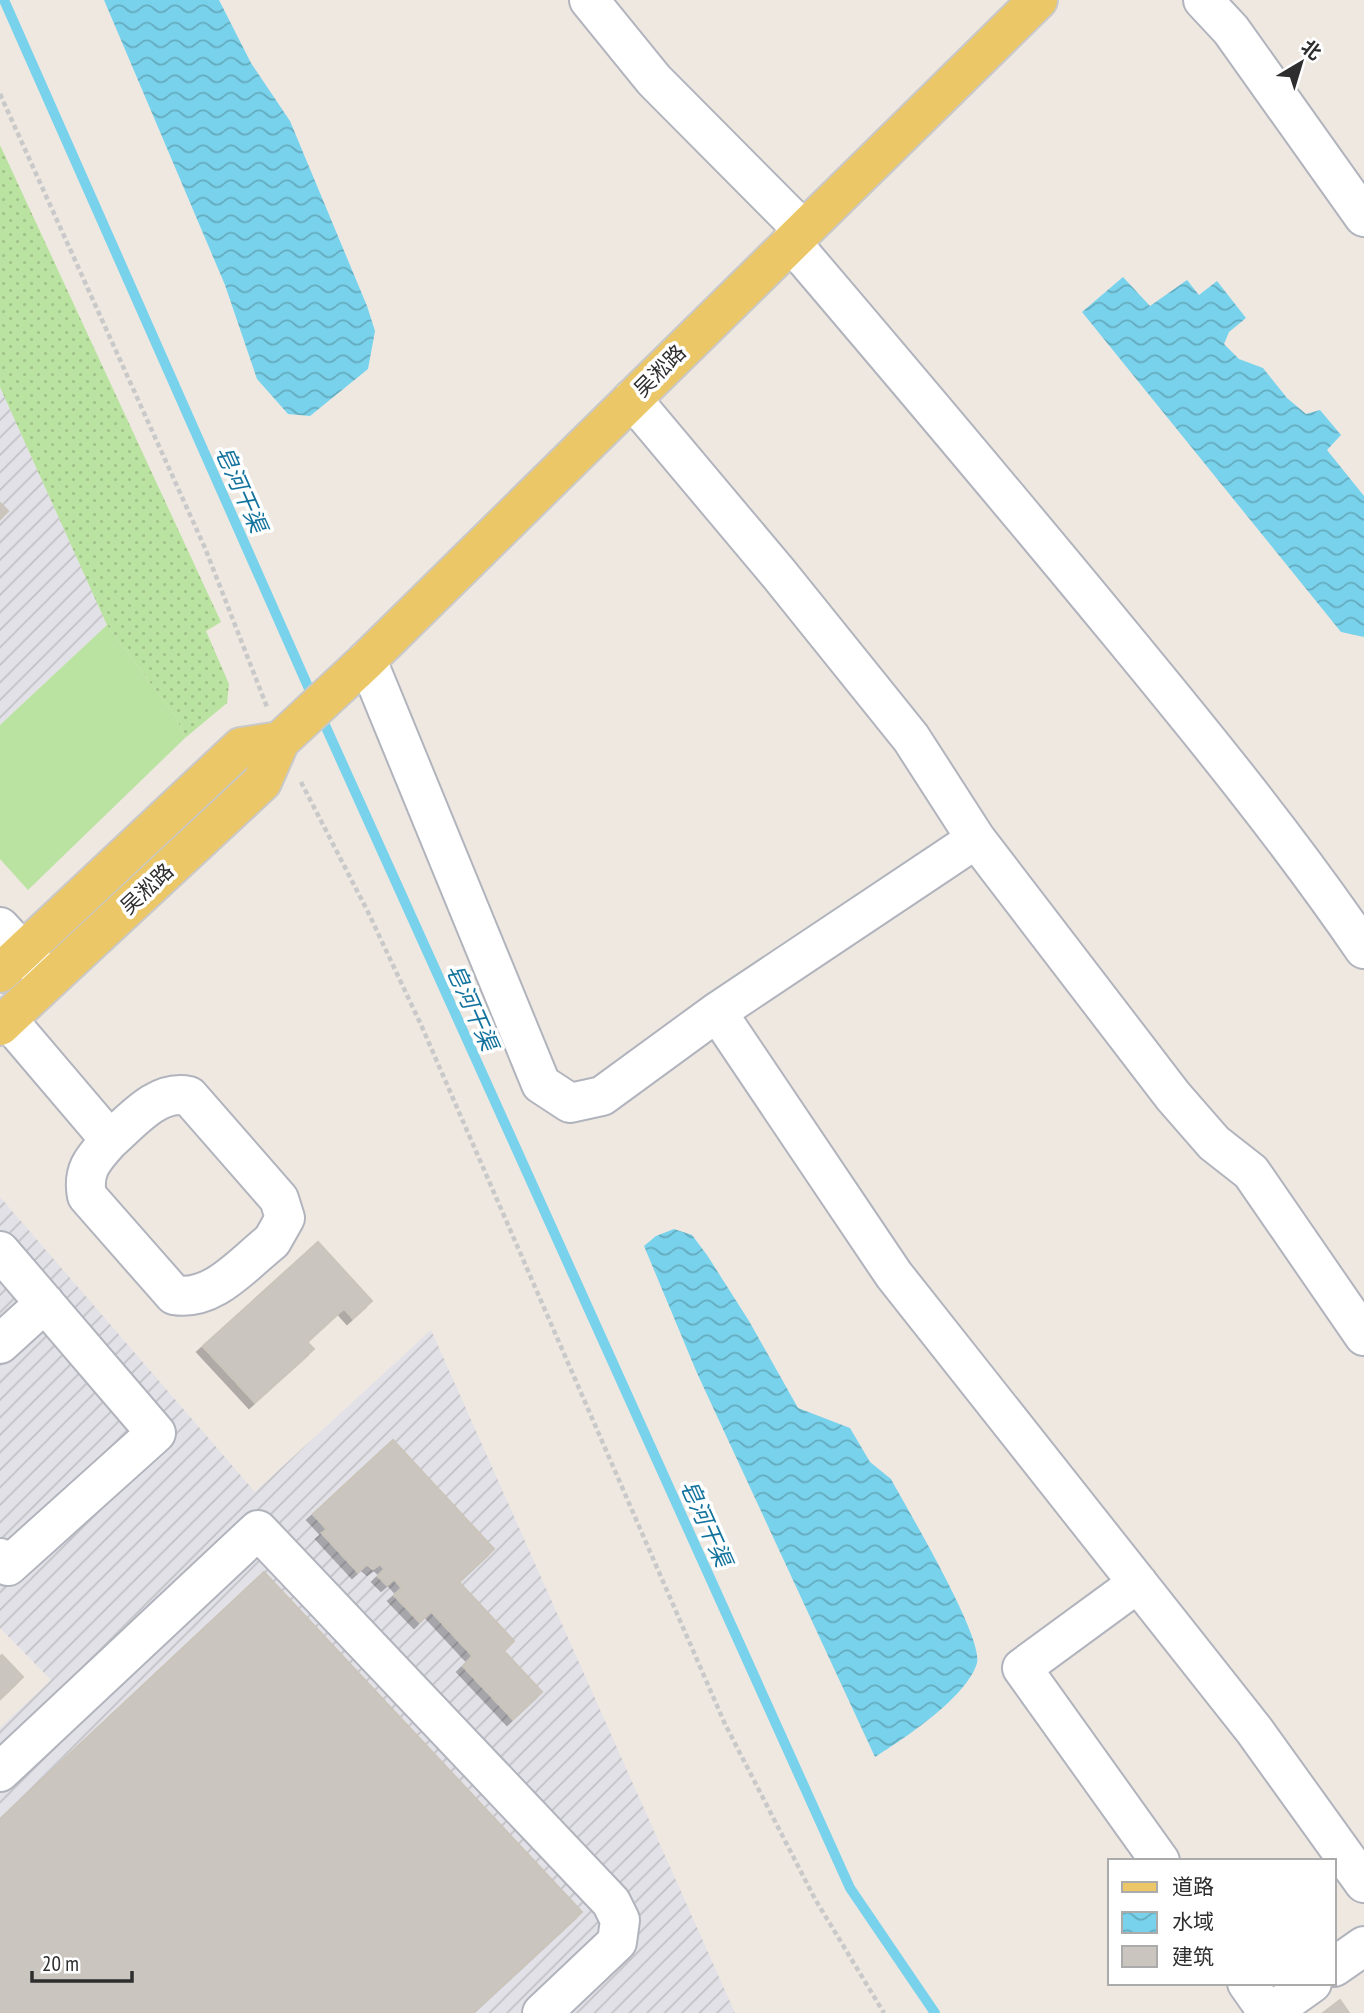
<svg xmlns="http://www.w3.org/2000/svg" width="1364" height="2013" viewBox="0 0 1364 2013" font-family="'PT Sans Narrow','Noto Sans SC',sans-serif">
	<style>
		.industrial { fill: url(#industrial-furrows) }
		.grass { fill: #bae2a0 }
		.garden { fill: url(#garden-dots) }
		.water { fill: url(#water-waves) }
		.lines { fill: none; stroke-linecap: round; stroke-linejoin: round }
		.stream { stroke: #79d2eb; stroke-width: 10 }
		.building { fill: #cac6bf; stroke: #cac4ba; stroke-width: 2; filter: url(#shadow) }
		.minor-casing { stroke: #b1b4bd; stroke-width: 42 }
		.major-casing { stroke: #c9c9c9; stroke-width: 42 }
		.path { stroke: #c9c9c9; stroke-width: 4.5; stroke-dasharray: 5 3.5; stroke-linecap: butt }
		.minor { stroke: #fff; stroke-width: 38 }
		.major { stroke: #ecc768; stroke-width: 38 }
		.labels { text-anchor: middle; stroke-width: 7; stroke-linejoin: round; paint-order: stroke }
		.street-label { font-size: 21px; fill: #2e2e2e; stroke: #fff }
		.water-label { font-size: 23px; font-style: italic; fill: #13739d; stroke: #fff }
	</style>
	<defs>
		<pattern id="industrial-furrows" width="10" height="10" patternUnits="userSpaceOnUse" patternTransform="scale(1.75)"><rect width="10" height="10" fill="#e2e1e7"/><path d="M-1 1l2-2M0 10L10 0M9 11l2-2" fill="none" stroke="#c2c1c6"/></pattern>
		<pattern id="garden-dots" width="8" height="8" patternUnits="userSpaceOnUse" patternTransform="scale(1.75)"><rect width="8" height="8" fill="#bae2a0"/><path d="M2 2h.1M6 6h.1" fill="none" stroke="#a0c28a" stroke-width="1.8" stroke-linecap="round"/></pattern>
		<pattern id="water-waves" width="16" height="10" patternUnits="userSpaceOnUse" patternTransform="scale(1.75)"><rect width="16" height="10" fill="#79d2eb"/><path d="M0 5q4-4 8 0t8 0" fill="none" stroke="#64abbf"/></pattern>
		<filter id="shadow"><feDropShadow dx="-6" dy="6" stdDeviation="0" flood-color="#0004"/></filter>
	</defs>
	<rect width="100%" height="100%" fill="#eee8e1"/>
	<path class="industrial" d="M0,387L107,625L0,725Z
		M0,1197L255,1492L431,1330L735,2013H0V1728L51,1680L0,1628Z"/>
	<path class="grass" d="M107,625L176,717L185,738L28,890L0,859V725Z"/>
	<path class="garden" d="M0,145L221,622L206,631L229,684L227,703L185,738L176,717L107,625L0,387Z"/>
	<path class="water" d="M104,0H219L251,63L290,121L367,306L375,331L368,369L310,416L288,414L257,379L225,285Z
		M1123,277L1150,306L1187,280L1199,295L1217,281L1246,318L1229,332L1224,344L1239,359L1263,368L1287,398L1306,414L1320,410L1341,435L1327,450L1364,496V637L1341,632L1082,312Z
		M674,1229L692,1235L707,1255L749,1321L798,1408L850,1428L870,1462L891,1479C907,1509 984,1637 977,1663C967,1697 905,1738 875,1757L697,1373L644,1246L656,1236Z"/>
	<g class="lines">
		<path class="stream" d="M4,0L314,700
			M320,714L850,1888L935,2013"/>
	</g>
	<path class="building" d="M0,503L8,511L0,519Z
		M318,1242L372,1301L353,1318L344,1308L307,1342L314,1349L255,1402L203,1346Z
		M393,1440L494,1549L459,1582L514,1641L504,1651L542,1692L513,1719L463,1666L473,1656L431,1611L420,1622L394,1595L402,1588L394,1579L387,1585L378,1576L385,1569L380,1564L373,1569L367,1564L358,1572L322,1533L327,1529L313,1514Z
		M264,1572L582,1912L473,2013H0V1819Z
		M2,1655L23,1677L0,1699V1657Z
		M1340,2000L1349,2013H1323Z"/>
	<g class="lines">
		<defs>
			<path id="minor" d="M589,0L654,80L803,230
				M1203,0L1231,30L1364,217
				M791,242C901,371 1010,500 1118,631C1203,734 1288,838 1364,949
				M632,399L779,574L911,738L976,839L1173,1096L1214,1143L1251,1172L1364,1336
				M367,660L541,1084L570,1103L602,1096L717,1012L976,839
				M0,927L46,977
				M717,1012L894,1275L1254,1730L1364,1883
				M7,1019L110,1140C132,1121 157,1089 189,1096L279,1199L285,1218L272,1241C243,1264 213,1302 174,1295L87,1196C82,1170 93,1159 110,1140
				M0,1251L156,1433L8,1566L0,1558
				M0,1344L45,1303
				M1138,1583L1022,1668L1160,1861
				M0,1772L258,1530L611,1902L620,1920L617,1942L542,2013
				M1334,1967L1364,1946
				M1247,1983L1268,2013
				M1270,2013L1312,1983"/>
			<path id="major" d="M0,973L241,747L280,741
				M0,1026L262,782L280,741L367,660L1038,0"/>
		</defs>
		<use href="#minor" class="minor-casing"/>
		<use href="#major" class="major-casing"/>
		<path class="path" d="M0,94L205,548L267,707
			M301,782L368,912L422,1027L725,1724L815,1899L884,2013"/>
		<use href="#minor" class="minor"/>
		<use href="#major" class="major"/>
	</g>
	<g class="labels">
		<g class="street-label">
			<text transform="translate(660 371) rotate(-45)" y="7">吴淞路</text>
			<text transform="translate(147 889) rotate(-43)" y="7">吴淞路</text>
		</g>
		<g class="water-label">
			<text transform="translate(241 489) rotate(66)" y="8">皂河干渠</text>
			<text transform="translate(472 1007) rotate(66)" y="8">皂河干渠</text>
			<text transform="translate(706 1523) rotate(66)" y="8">皂河干渠</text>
		</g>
	</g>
	<rect x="1108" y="1859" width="228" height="126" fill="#ffffff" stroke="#ababab" stroke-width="2"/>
	<rect x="1122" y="1882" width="35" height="10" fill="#ecc768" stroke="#ababab" stroke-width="2"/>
	<text x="1172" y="1894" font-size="21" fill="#2e2e2e">道路</text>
	<rect x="1122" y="1912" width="35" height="21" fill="url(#water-waves)" stroke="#ababab" stroke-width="2"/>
	<text x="1172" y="1929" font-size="21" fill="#2e2e2e">水域</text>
	<rect x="1122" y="1946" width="35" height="21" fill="#cac6bf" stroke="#ababab" stroke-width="2"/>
	<text x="1172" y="1964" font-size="21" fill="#2e2e2e">建筑</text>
	<g transform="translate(1301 63) rotate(38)" stroke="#ffffff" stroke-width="5" paint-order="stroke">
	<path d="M0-5L12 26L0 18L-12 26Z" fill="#2e2e2e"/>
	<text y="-10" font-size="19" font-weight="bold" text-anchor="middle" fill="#2e2e2e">北</text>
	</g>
	<path d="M32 1971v10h100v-10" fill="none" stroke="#2e2e2e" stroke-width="3.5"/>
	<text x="42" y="1971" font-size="21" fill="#2e2e2e" stroke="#ffffff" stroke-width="5" paint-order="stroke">20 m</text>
</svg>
